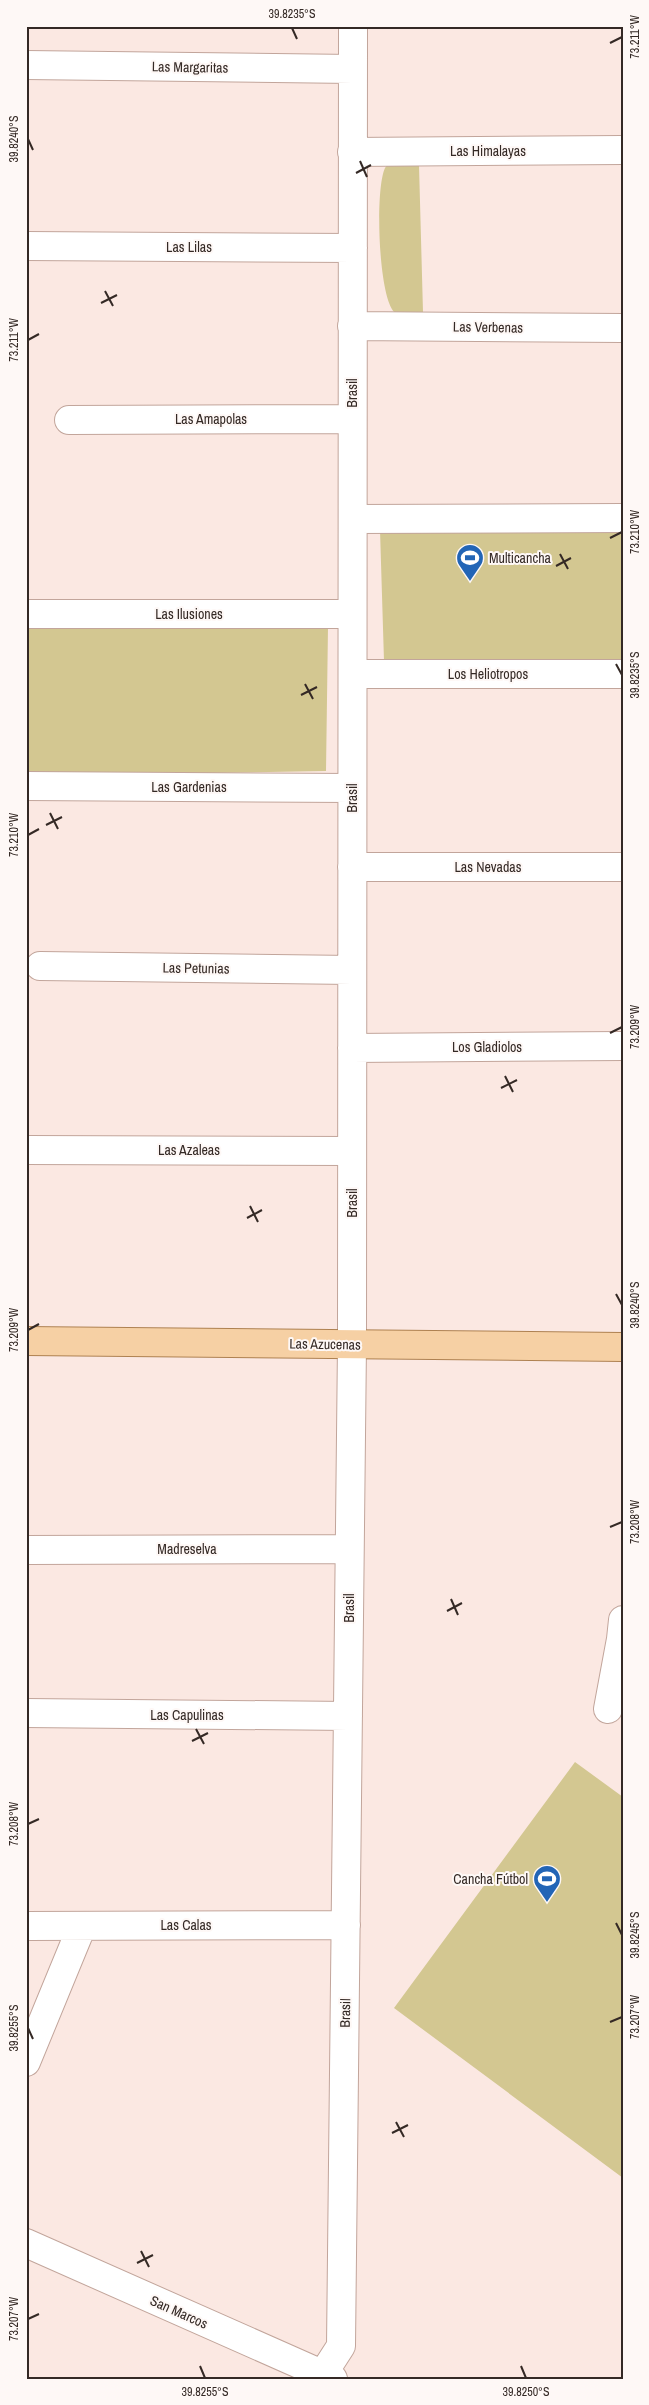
<svg xmlns="http://www.w3.org/2000/svg" width="649" height="2405" viewBox="0 0 649 2405" font-family="'Archivo Narrow',sans-serif">
	<style>
		.green { fill: #d3c791 }
		.lines { fill: none; stroke-linecap: round; stroke-linejoin: round }
		.minor-casing { stroke: #c2a59b; stroke-width: 30 }
		.primary-casing { stroke: #ae8151; stroke-width: 30 }
		.minor { stroke: #fff; stroke-width: 28 }
		.primary { stroke: #f6d0a4; stroke-width: 28 }
		.ticks { fill: none; stroke: #342925; stroke-width: 2 }
		.labels { text-anchor: middle; stroke-width: 4; stroke-linejoin: round; paint-order: stroke }
		.street-label { font-size: 14px; fill: #342925; stroke: #fef8f6 }
		.poi-label { font-size: 14px; fill: #342925; stroke: #fef8f6; text-anchor: start }
		.neatline { fill: none; stroke: #342925; stroke-width: 2 }
		.ticks-label { font-size: 12px; text-anchor: middle; fill: #342925 }
	</style>
	<rect width="100%" height="100%" fill="#fbe8e2"/>
	<path class="green" d="M400,155L419,165L423,312L403,318C401,316 396,314 394,312C378,294 375,189 385,168C388,163 395,159 400,155Z
		M380,530L623,532V662L384,661Z
		M26,627H328L326,771L26,776Z
		M575,1762L623,1797V2178L394,2008Z"/>
	<g class="lines">
		<defs>
			<path id="minor" d="M26,65L353,69
				M352,152L623,150
				M26,246L353,248
				M352,326L623,328
				M69,420L352,419
				M353,519L623,518
				M26,614H352
				M353,674H623
				M26,786L352,788
				M352,867H623
				M40,966L352,970
				M352,1048L623,1046
				M26,1150L352,1151
				M26,1550L349,1549
				M608,1709L621,1639L623,1620
				M26,1713L348,1716
				M26,1926L346,1925
				M26,2062L82,1926
				M26,2243L333,2379
				M315,2379L323,2374L341,2346L352,1344L353,26"/>
			<path id="primary" d="M26,1341L623,1347"/>
		</defs>
		<use href="#minor" class="minor-casing"/>
		<use href="#primary" class="primary-casing"/>
		<use href="#minor" class="minor"/>
		<use href="#primary" class="primary"/>
	</g>
	<path class="ticks" d="M292,28L297,39M610,43L622,37M28,139L33,150M360,161L367,177M356,173L371,165M105,291L113,306M101,303L117,295M28,340L39,334M610,538L622,532M560,554L568,569M556,566L571,558M616,664L622,675M305,684L313,699M301,695L317,687M50,813L58,829M46,825L62,817M28,835L39,829M610,1033L622,1027M505,1076L513,1092M501,1088L517,1080M250,1206L258,1222M247,1218L262,1210M616,1294L622,1305M28,1330L39,1324M610,1527L622,1522M451,1599L458,1615M447,1611L462,1603M196,1729L204,1744M192,1741L208,1733M28,1824L39,1819M616,1923L622,1935M610,2022L622,2017M28,2028L33,2039M396,2122L404,2137M392,2133L408,2125M141,2251L149,2267M137,2263L153,2255M28,2319L39,2314M200,2366L205,2378M521,2366L526,2378"/>
	<defs>
		<symbol id="stadium-pin" viewBox="-11 -11 22 30"><path d="M0 17L-7.5 6A9.5 9.5 0 1 1 7.5 6Z" fill="#2265b6" stroke="#fef8f6"/><path d="M0-5a6.5 5 0 1 0 0 10a6.5 5 0 1 0 0-10ZM-3.5-1.8h7v3.6h-7Z" fill="#fff"/></symbol>
	</defs>
	<g fill-rule="evenodd">
		<use href="#stadium-pin" x="454" y="542" width="32" height="43"/>
		<use href="#stadium-pin" x="531" y="1863" width="32" height="43"/>
	</g>
	<g class="labels">
		<g class="street-label">
			<text transform="translate(190 67) rotate(1)" y="5">Las Margaritas</text>
			<text x="488" y="156">Las Himalayas</text>
			<text x="189" y="252">Las Lilas</text>
			<text transform="translate(488 327) rotate(1)" y="5">Las Verbenas</text>
			<text transform="translate(352 393) rotate(-90)" y="5">Brasil</text>
			<text x="211" y="424">Las Amapolas</text>
			<text x="189" y="619">Las Ilusiones</text>
			<text x="488" y="679">Los Heliotropos</text>
			<text x="189" y="792">Las Gardenias</text>
			<text transform="translate(352 798) rotate(-90)" y="5">Brasil</text>
			<text x="488" y="872">Las Nevadas</text>
			<text transform="translate(196 968) rotate(1)" y="5">Las Petunias</text>
			<text x="487" y="1052">Los Gladiolos</text>
			<text x="189" y="1155">Las Azaleas</text>
			<text transform="translate(352 1203) rotate(-90)" y="5">Brasil</text>
			<text transform="translate(325 1344) rotate(1)" y="5">Las Azucenas</text>
			<text x="187" y="1554">Madreselva</text>
			<text transform="translate(349 1608) rotate(-90)" y="5">Brasil</text>
			<text x="187" y="1720">Las Capulinas</text>
			<text x="186" y="1930">Las Calas</text>
			<text transform="translate(345 2013) rotate(-89)" y="5">Brasil</text>
			<text transform="translate(179 2312) rotate(24)" y="5">San Marcos</text>
		</g>
		<g class="poi-label">
			<text x="489" y="563">Multicancha</text>
			<text x="528" y="1884" text-anchor="end">Cancha Fútbol</text>
		</g>
	</g>
	<rect width="649" height="2405" fill="none" stroke="#fef8f6" stroke-width="55"/>
	<rect x="28" y="28" width="594" height="2350" class="neatline"/>
	<g class="ticks-label">
		<text x="292" y="18">39.8235°S</text>
		<text transform="translate(635 37) rotate(-90)" y="4">73.211°W</text>
		<text transform="translate(14 139) rotate(-90)" y="4">39.8240°S</text>
		<text transform="translate(14 340) rotate(-90)" y="4">73.211°W</text>
		<text transform="translate(635 532) rotate(-90)" y="4">73.210°W</text>
		<text transform="translate(635 675) rotate(-90)" y="4">39.8235°S</text>
		<text transform="translate(14 835) rotate(-90)" y="4">73.210°W</text>
		<text transform="translate(635 1027) rotate(-90)" y="4">73.209°W</text>
		<text transform="translate(635 1305) rotate(-90)" y="4">39.8240°S</text>
		<text transform="translate(14 1330) rotate(-90)" y="4">73.209°W</text>
		<text transform="translate(635 1522) rotate(-90)" y="4">73.208°W</text>
		<text transform="translate(14 1824) rotate(-90)" y="4">73.208°W</text>
		<text transform="translate(635 1935) rotate(-90)" y="4">39.8245°S</text>
		<text transform="translate(635 2017) rotate(-90)" y="4">73.207°W</text>
		<text transform="translate(14 2028) rotate(-90)" y="4">39.8255°S</text>
		<text transform="translate(14 2319) rotate(-90)" y="4">73.207°W</text>
		<text x="205" y="2396">39.8255°S</text>
		<text x="526" y="2396">39.8250°S</text>
	</g>
</svg>
